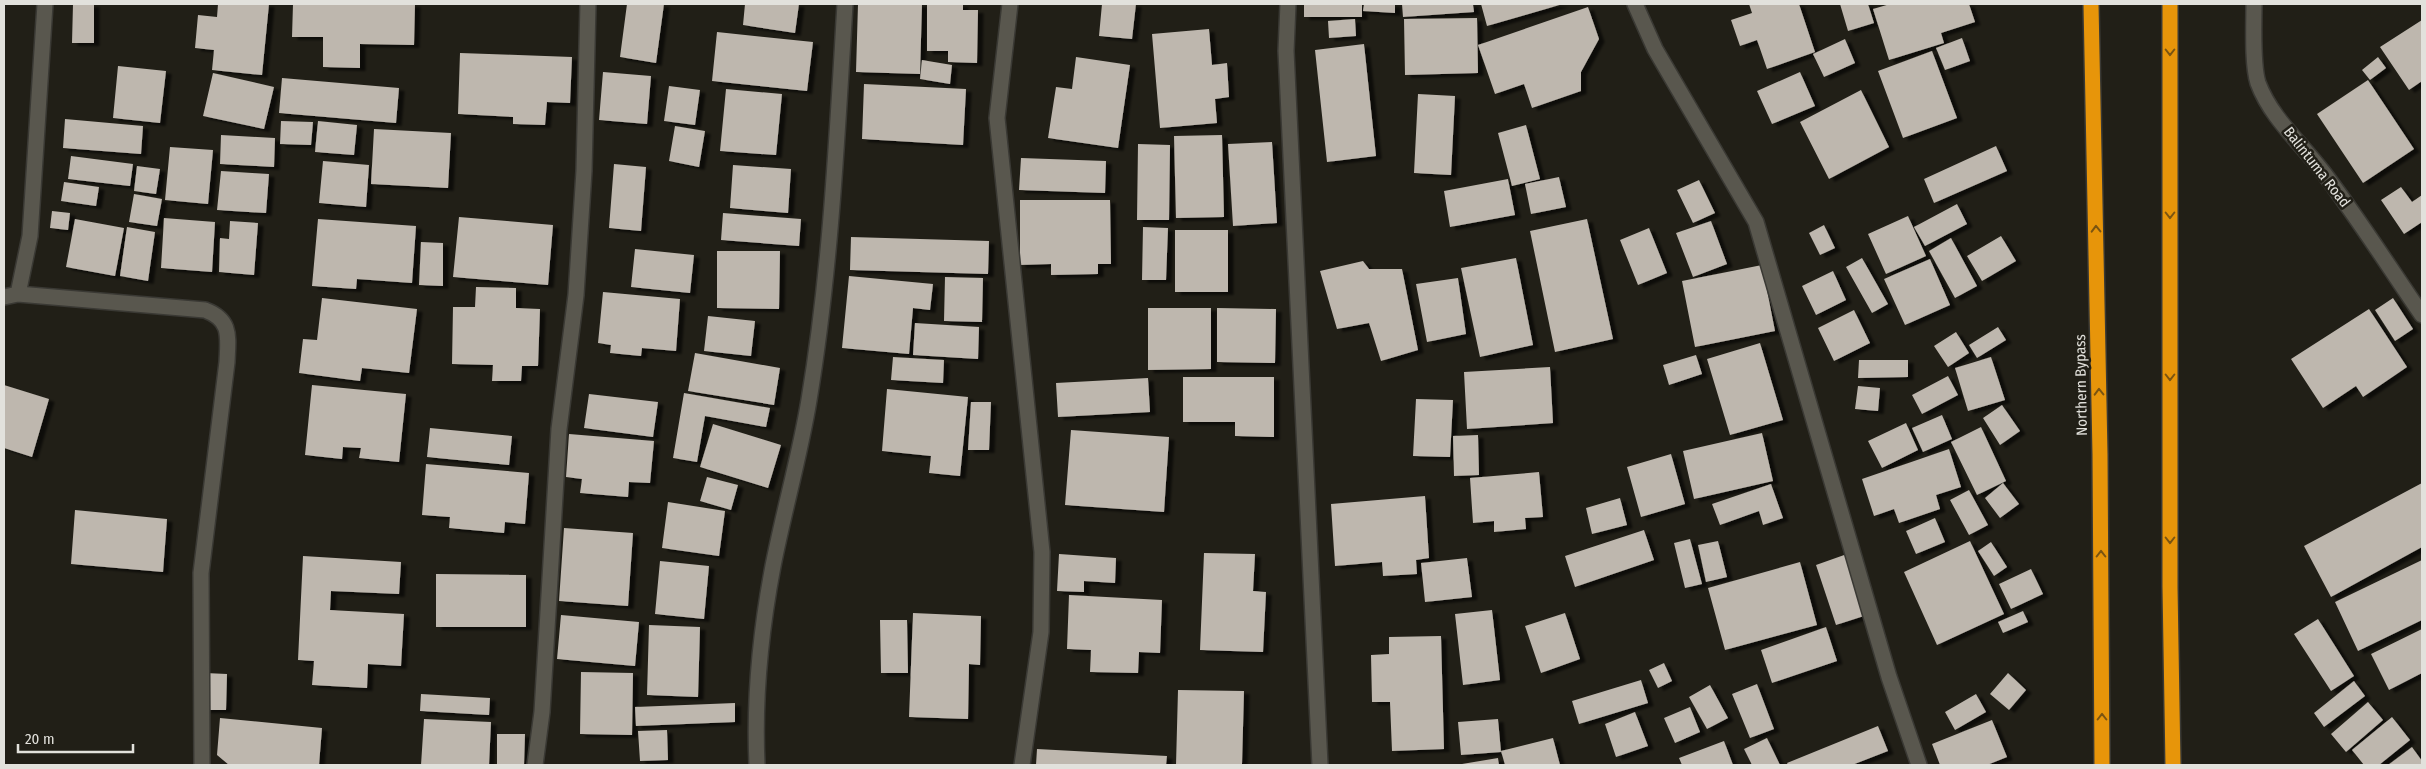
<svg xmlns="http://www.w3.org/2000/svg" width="2426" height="769" viewBox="0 0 2426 769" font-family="'Fira Sans Condensed',sans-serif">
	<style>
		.building { fill: #beb7ae; filter: url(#shadow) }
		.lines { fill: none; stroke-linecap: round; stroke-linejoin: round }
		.street-casing { stroke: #3a3934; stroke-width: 18 }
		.highway-casing { stroke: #3a3934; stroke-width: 18 }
		.street { stroke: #59574e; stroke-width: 15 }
		.highway { stroke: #e7950a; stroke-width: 15 }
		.oneway { stroke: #7a5411 }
		.labels { text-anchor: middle; stroke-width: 5; stroke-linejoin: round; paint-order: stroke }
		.street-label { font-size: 15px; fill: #e2e1dc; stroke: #211f17 }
	</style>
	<defs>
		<filter id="shadow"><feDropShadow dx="5.5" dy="3" stdDeviation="1" flood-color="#0009"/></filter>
	</defs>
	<rect width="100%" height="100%" fill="#211f17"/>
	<path class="building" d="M73,4H94V43H72Z
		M218,4H269L262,75L212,70L214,50L195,48L198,15L217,17Z
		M293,4H415L414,45L360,44V68L323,67V37H292Z
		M627,4H664L656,63L620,57Z
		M745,4H799L795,33L743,25Z
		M858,4H922L920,74L856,72Z
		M927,4H963V10H978L977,63L948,62V51H927Z
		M1102,4H1136L1132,39L1099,36Z
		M1304,4H1362V17H1304Z
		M1364,4H1395V13L1363,11Z
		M1402,4H1473L1474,12L1403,17Z
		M1481,4H1563L1487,26Z
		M1749,4H1799L1815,52L1767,69L1757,40L1740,46L1731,20L1752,13Z
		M1840,4H1868L1874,23L1848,31Z
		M1890,4H1969L1975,22L1941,33L1944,43L1889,60L1873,9Z
		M1588,7L1599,39L1581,72V91L1532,108L1524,84L1495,94L1478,45Z
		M1477,18L1478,73L1405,75L1404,19Z
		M1355,19L1356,36L1329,38L1328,21Z
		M2422,20V81L2409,90L2380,47Z
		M1209,29L1212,65L1227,63L1229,97L1215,99L1217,123L1160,128L1152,34Z
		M717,32L813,42L807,91L712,81Z
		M1962,38L1970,61L1945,70L1936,48Z
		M1845,39L1855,63L1824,77L1813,54Z
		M1364,44L1376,156L1327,162L1315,50Z
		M1932,51L1957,118L1903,138L1878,71Z
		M460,53L572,57L570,103L547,102L545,125L513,124V117L458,114Z
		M1076,57L1130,65L1118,148L1048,138L1056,87L1072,89Z
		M2378,57L2386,68L2370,80L2362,70Z
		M922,60L952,65L950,84L920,79Z
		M118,66L166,71L160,123L113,118Z
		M603,72L651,76L647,124L599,120Z
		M1800,72L1815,106L1772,124L1757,91Z
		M213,73L274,87L264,129L203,116Z
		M282,78L399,88L396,123L279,113Z
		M2368,80L2414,149L2363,183L2317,114Z
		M864,84L966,89L963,145L862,139Z
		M669,86L700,90L695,125L664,121Z
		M726,89L782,94L776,155L720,151Z
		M1861,90L1889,147L1829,179L1800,122Z
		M1418,94L1455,96L1451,175L1414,173Z
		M65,119L143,126L141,154L63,148Z
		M281,121L313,122L311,145L280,144Z
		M318,121L357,125L354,155L315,152Z
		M1526,125L1540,179L1512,186L1498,133Z
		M675,126L705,131L699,167L669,161Z
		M374,129L451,133L448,188L371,184Z
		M221,135L275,138L274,167L220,164Z
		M1222,135L1224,217L1176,218L1174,136Z
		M1272,142L1277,223L1233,226L1228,144Z
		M1138,144L1170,145L1169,220H1137Z
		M1996,146L2007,171L1934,203L1924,179Z
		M170,147L213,150L208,204L165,200Z
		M71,156L133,164L130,186L68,179Z
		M1021,158L1106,161L1105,193L1019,190Z
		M323,161L369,165L366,207L319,203Z
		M614,164L646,167L641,231L609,228Z
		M733,165L791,169L788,213L730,208Z
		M137,166L160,169L156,194L134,191Z
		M221,171L269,174L266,213L217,210Z
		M1559,177L1566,207L1531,214L1525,184Z
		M1508,179L1515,215L1450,227L1444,191Z
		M1699,180L1715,213L1693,223L1677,190Z
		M64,182L99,187L96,206L61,201Z
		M2401,187L2412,202L2422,195V222L2404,234L2381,200Z
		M134,194L162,199L157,226L129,222Z
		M1020,200H1110L1111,264H1098V274L1051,275V264L1020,265Z
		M1957,204L1967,224L1925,246L1914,227Z
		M52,211L70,213L68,230L50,228Z
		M723,213L801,219L799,246L721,240Z
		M1908,216L1926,256L1886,274L1868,234Z
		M459,217L553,225L548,285L453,277Z
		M164,218L215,222L212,272L161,268Z
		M75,219L124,228L115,276L66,267Z
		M318,219L416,226L412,283L357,279L356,289L312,286Z
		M1587,219L1613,339L1555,352L1530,231Z
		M230,221L258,223L254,275L219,272L220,238L229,239Z
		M1711,221L1727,264L1693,277L1676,233Z
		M1824,225L1835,248L1820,255L1809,233Z
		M127,227L155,232L148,281L120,276Z
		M1143,227L1168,228L1166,280H1142Z
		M1649,228L1667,273L1638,285L1620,240Z
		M1175,230H1228V292H1175Z
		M2001,236L2016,261L1982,281L1967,256Z
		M851,237L989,241L988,274L850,270Z
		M1951,238L1977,286L1955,298L1929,251Z
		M421,242L443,243V286L419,285Z
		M635,249L694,255L690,293L631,287Z
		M717,251H780L779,309L717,308Z
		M1516,258L1533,345L1480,357L1461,268Z
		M1862,258L1888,304L1872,313L1846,267Z
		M1930,259L1950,305L1905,325L1884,279Z
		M1363,261L1369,269H1402L1418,350L1381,361L1369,323L1337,329L1320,271Z
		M1762,265L1775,331L1695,347L1682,281Z
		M1833,271L1846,300L1816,315L1802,286Z
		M849,276L933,284L930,310L913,308L909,354L842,348Z
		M945,277L983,278L982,322L944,321Z
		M1458,278L1466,334L1427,342L1416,284Z
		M476,287L516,288V308L540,309L538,366H522L521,381H492L493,365L452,364L453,307H475Z
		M603,292L680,299L676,351L642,348L641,356L610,353L611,345L598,343Z
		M322,298L417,309L409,373L362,368L360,381L299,373L303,339L317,340Z
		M2393,298L2413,329L2395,341L2375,310Z
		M1148,308H1211V369L1148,370Z
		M1217,308L1276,309L1275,363L1217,362Z
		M2369,309L2407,367L2363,397L2356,386L2323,408L2291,359Z
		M1854,310L1870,343L1834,361L1818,328Z
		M708,316L755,321L751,356L704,351Z
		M915,323L979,327L978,359L913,355Z
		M1998,327L2006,340L1977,358L1969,345Z
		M1956,332L1969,353L1948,367L1934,346Z
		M1760,343L1783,420L1730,435L1707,359Z
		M695,353L780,368L774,405L688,391Z
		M1696,355L1702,374L1669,385L1663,365Z
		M893,357L944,360L943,383L891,380Z
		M1991,357L2005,400L1968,411L1955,368Z
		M1859,360H1908V377L1858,378Z
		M1550,367L1553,423L1467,429L1464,372Z
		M1948,376L1958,395L1922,414L1912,395Z
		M1183,377H1274V437L1235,436V422H1183Z
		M1148,378L1150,412L1058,417L1056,383Z
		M4,385L49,399L32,457L4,448Z
		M312,385L406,394L399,462L359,458L361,448L343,447L342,459L305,455Z
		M1858,386L1880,388L1878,411L1855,409Z
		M887,389L968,397L960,476L929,473L931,456L882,451Z
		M684,393L770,408L766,427L705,416L697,462L673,458Z
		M589,394L658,402L653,437L584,428Z
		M1416,399L1453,400L1450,457L1413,456Z
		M971,402H991L989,450H968Z
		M2002,405L2020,431L2000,445L1983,418Z
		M1942,415L1952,439L1923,452L1912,428Z
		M1906,423L1918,450L1882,468L1868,441Z
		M713,424L781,445L768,488L700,467Z
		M1981,427L2006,481L1977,495L1951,442Z
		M430,428L512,436L509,465L427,457Z
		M1071,430L1169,437L1164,512L1065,505Z
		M1762,433L1773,481L1694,499L1683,451Z
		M569,434L654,441L650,483L629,482L628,497L580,493L582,479L566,477Z
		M1478,435L1479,475L1454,476L1453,436Z
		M1949,449L1961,487L1936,495L1940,509L1899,523L1894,509L1874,516L1862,479Z
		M1671,454L1685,504L1641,517L1627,467Z
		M426,464L529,473L525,524L505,522L504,533L449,528L450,517L422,515Z
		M1539,472L1543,517L1525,518L1526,529L1494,532V521L1473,523L1470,478Z
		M707,477L738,485L731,510L700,501Z
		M2003,483L2019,504L2000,518L1985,498Z
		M2422,483V547L2331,597L2304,546Z
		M1771,484L1783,518L1763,525L1759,511L1720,525L1712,504Z
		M1969,490L1988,525L1969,535L1950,500Z
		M1425,496L1429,558L1416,560L1417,574L1383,576L1382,562L1335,566L1331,504Z
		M1620,498L1627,525L1592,534L1586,508Z
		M668,502L725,511L719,556L662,548Z
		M75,510L167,519L163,572L71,564Z
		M1935,518L1945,542L1916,554L1906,531Z
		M564,528L633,533L628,606L559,601Z
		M1644,530L1654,560L1575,587L1565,556Z
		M1690,539L1702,584L1685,588L1674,543Z
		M1718,541L1727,577L1706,582L1698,545Z
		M1970,541L2004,614L1937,645L1904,572Z
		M1991,542L2007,567L1994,576L1978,551Z
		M1204,553L1255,554L1253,591L1266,592L1263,652L1200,650Z
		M1059,554L1116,558L1115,583L1084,581V592L1057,591Z
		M1847,554L1867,615L1836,625L1816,565Z
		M303,556L401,562L399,594L331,591L330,610L404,614L401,666L368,664L367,688L312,685L314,661L298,660Z
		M1467,558L1472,597L1425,602L1421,563Z
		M2422,560V620L2358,651L2335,602Z
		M660,561L709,566L704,619L655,614Z
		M1800,562L1817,625L1725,650L1708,588Z
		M2031,569L2043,594L2011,609L1999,584Z
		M436,574L526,575V627H436Z
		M1069,595L1162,600L1160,653L1139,652L1138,673L1090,672L1091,650L1067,649Z
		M1492,610L1500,680L1463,685L1455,614Z
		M2023,611L2028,622L2003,633L1998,622Z
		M913,613L981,616L980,665L969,664L968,719L909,717Z
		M1565,613L1580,659L1541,673L1525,626Z
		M561,615L639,622L635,666L557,659Z
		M2318,619L2354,676L2331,691L2294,634Z
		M880,620H907L908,673H881Z
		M649,625L700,627L698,697L647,695Z
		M1826,627L1837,661L1772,683L1761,650Z
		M2422,629V673L2389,690L2371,654Z
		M1441,636L1444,749L1392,751L1390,702H1372L1371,655L1389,654V637Z
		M1664,663L1672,681L1658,688L1649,670Z
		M581,672L633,673L632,735L580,734Z
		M205,673L227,674L226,710H205Z
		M2008,673L2026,690L2009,710L1990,694Z
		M1641,680L1648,703L1579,724L1572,701Z
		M2354,681L2365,696L2324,727L2314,713Z
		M1757,684L1774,729L1750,738L1732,694Z
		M1710,685L1728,718L1707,729L1689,697Z
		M1178,690L1244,691L1242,764L1176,765Z
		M421,694L490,698L489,715L420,711Z
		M1976,694L1986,712L1955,730L1945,712Z
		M2368,702L2383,720L2346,752L2331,734Z
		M735,703V722L636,726L635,707Z
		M1690,707L1700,732L1675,743L1664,718Z
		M1635,712L1648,746L1616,757L1605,724Z
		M2392,717L2410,740L2379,765H2364L2352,750Z
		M220,718L322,728L319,765H229L217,755Z
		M424,719L491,722L489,765H421Z
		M1498,719L1501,752L1461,755L1458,722Z
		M1992,720L2007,757L1987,765H1940L1932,744Z
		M1878,726L1888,751L1852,765H1788L1787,763Z
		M667,730L668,760L640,761L638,731Z
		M497,734H525L524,765H497Z
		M1553,738L1560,765H1505L1501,751Z
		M1767,738L1780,765H1752L1744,749Z
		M1724,741L1733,765H1682L1679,758Z
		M2412,747L2422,761V765H2388Z
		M1037,749L1167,756L1166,765H1036Z
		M1498,758L1499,765H1462V764Z"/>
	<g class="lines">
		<defs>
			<path id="street" d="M1010,4L997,118L1042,552L1041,632L1022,765
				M1288,4L1286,51L1320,765
				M1635,4L1655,49L1756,222L1889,677L1919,765
				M2254,4C2254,25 2252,64 2258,83C2271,118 2301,143 2323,172C2358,218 2389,267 2422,315
				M18,294L205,310C232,320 228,337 227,362L201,573L202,765
				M4,297L18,294L30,236L45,4
				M535,765L542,712L559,429L576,295L584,171L588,4
				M757,765C754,701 761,629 773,566C784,510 800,455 809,400C831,268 837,136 845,4"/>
			<path id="highway" d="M2091,4L2100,454L2102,765
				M2170,4V587L2173,765"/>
		</defs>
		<use href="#street" class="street-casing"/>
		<use href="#highway" class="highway-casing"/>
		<use href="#street" class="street"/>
		<use href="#highway" class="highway"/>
	</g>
	<defs><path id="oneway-chevron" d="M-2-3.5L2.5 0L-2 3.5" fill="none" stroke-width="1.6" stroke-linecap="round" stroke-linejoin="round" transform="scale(1.25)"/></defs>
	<g class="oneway">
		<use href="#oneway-chevron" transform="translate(2170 52) rotate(90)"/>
		<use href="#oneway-chevron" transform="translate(2170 215) rotate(90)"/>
		<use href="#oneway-chevron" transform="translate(2096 229) rotate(-91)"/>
		<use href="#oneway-chevron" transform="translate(2170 377) rotate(90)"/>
		<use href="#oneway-chevron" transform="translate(2099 392) rotate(-91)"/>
		<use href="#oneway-chevron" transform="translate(2170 540) rotate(90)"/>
		<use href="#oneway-chevron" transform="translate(2101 554) rotate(-90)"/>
		<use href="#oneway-chevron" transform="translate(2102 717) rotate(-90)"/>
	</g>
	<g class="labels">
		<g class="street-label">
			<text transform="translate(2317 167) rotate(52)" y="5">Balintuma Road</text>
			<text transform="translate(2081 385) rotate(-91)" y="5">Northern Bypass</text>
		</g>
	</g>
	<rect width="2426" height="769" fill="none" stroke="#e2e1dc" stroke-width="10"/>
	<path d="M18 744v8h115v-8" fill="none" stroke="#e2e1dc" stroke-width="2.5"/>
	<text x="25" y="744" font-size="15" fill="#e2e1dc" stroke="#211f17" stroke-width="4" paint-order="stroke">20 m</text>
</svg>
